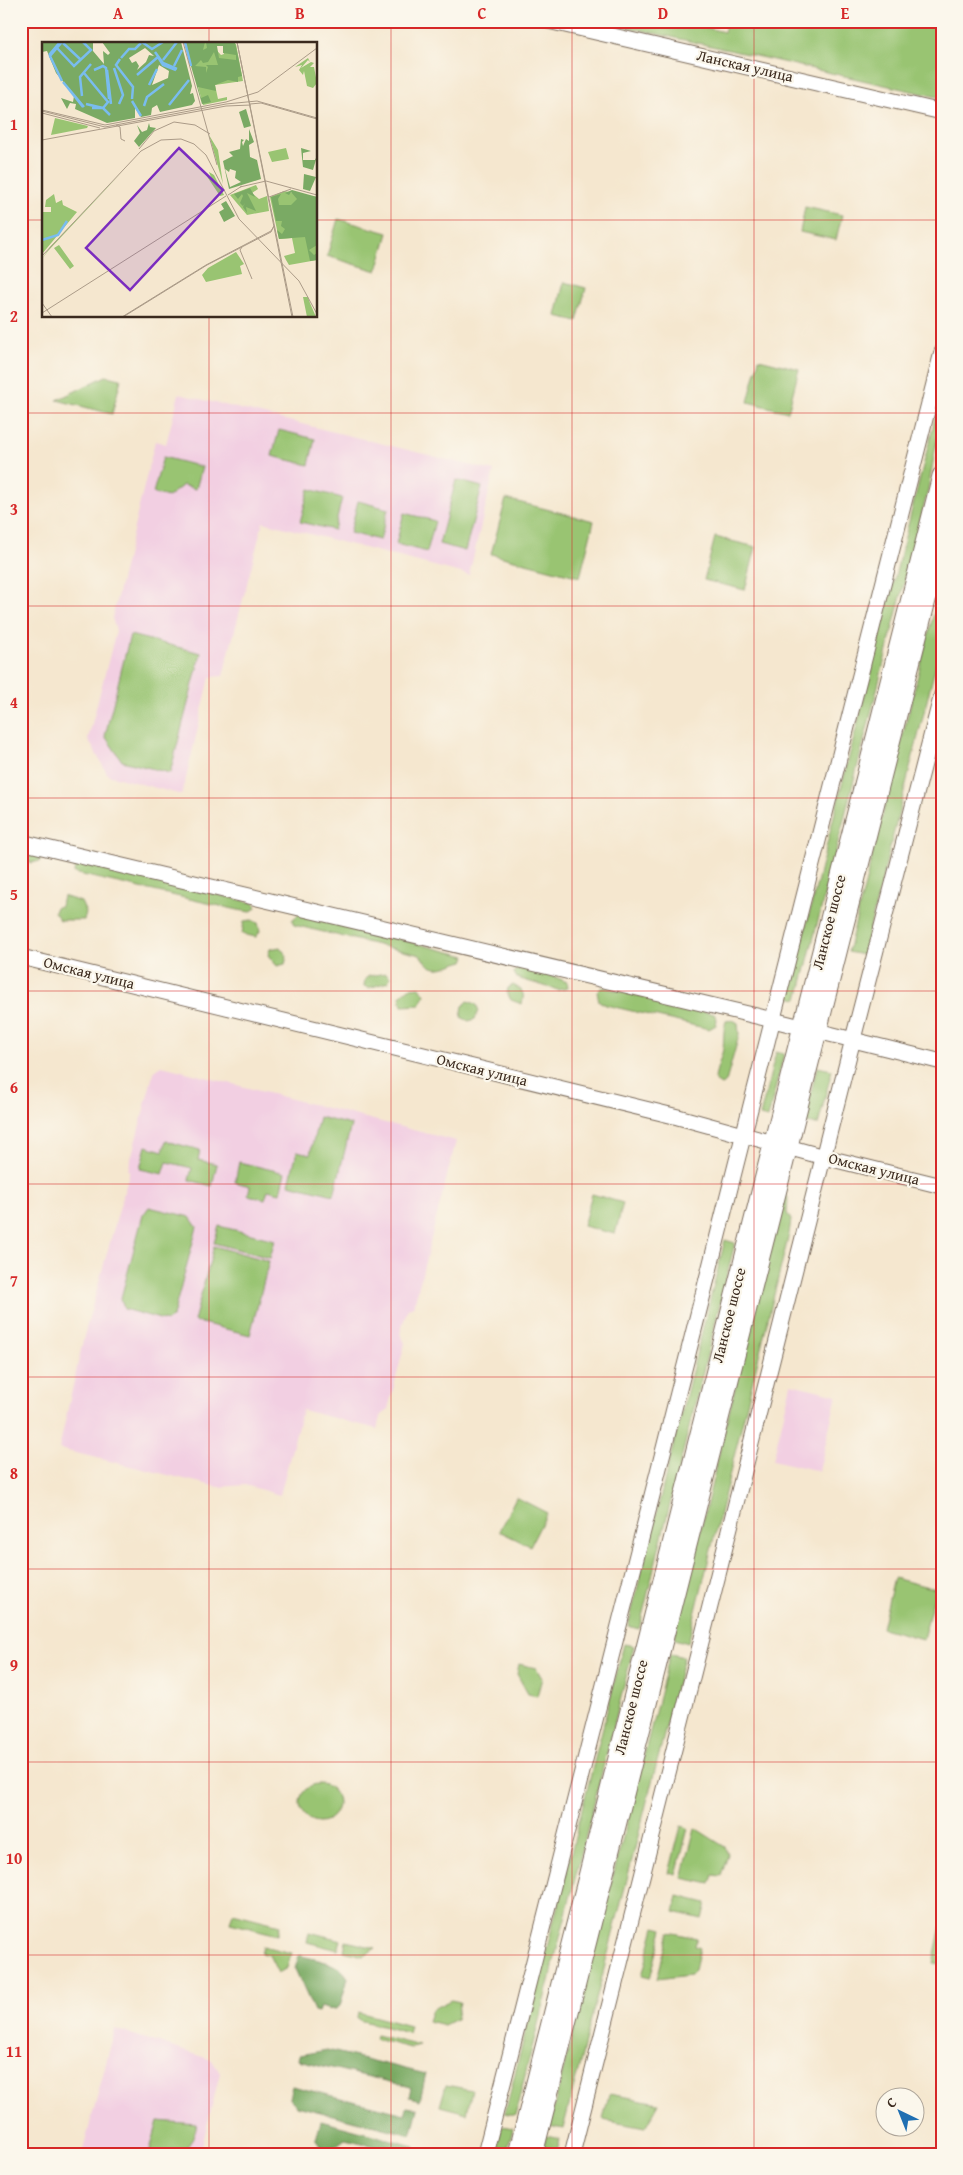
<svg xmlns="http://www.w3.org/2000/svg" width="963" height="2175" viewBox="0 0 963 2175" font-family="'Gentium Book Plus',serif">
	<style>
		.built { fill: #f2cfe2 }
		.green { fill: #99c472; stroke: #6a7748 }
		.forest { fill: #7aaa64; stroke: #5a6a41 }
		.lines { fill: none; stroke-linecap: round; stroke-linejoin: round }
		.minor-casing { stroke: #7c6c5c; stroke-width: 17 }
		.major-casing { stroke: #7c6c5c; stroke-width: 21 }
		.minor { stroke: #fff; stroke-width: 15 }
		.major { stroke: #fff; stroke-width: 19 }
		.grid { fill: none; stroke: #d62828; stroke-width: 1; stroke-opacity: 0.55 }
		.labels { text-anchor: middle; stroke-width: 4.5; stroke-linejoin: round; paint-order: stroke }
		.street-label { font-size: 15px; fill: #3b2a1e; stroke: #fbf7ec }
		.inset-river { fill: none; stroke: #79bcef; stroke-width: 2.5 }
		.inset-road { fill: none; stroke: #ab9b88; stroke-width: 1 }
		.view { fill: #7b2cbf; fill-opacity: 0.15; stroke: #7b2cbf; stroke-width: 2.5 }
		.inset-edge { fill: none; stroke: #3b2a1e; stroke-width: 2.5 }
		.neatline { fill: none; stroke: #d62828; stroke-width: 2 }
		.grid-label { font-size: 16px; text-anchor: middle; font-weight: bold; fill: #d62828 }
	</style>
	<rect width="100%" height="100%" fill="#fbf7ec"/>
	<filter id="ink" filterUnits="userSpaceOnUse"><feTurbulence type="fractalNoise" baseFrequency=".02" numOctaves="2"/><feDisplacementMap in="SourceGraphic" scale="10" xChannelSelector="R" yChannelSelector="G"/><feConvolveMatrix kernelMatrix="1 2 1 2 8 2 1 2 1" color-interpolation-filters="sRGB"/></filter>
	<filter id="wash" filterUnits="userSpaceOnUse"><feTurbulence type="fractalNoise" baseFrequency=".0096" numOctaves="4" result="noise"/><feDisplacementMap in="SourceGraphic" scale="20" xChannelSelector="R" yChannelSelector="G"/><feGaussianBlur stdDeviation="1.12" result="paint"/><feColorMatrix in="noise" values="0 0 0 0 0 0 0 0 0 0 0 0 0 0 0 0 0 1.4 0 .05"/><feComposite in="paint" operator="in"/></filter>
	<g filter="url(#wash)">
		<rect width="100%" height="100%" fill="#f5e7cf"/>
		<path class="built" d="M179,394L494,471L469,575L263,522L223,676L210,677L182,795L108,775L88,739L116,631L112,618L155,441L166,444Z
			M162,1066L456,1141L414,1305L407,1310L402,1327L400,1334L405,1343L388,1409L380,1417L377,1429L302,1410L280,1495L245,1485L218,1487L59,1449L84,1336L130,1170H128L154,1071Z
			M791,1384L837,1395L819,1471L773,1460Z
			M115,2029L212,2060L220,2073L200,2154H82Z"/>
		<path class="green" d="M600,21H678L724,32L727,21H942V98Z
			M805,207L842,215L836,240L800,232Z
			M338,219L388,233L377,271L327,256Z
			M564,282L586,288L577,321L556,316Z
			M759,359L799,369L788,412L748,402Z
			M106,376L121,379L112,414L57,400Z
			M937,411L942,412L928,490L798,999L788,997Z
			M279,430L315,439L309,465L272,456Z
			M163,457L202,467L196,489L183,485L168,497L153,493Z
			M456,480L482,487L465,551L439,544Z
			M309,489L342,498L334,530L300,522Z
			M506,499L594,521L580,577L491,554Z
			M358,501L388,509L380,540L350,533Z
			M404,513L435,521L427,552L396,544Z
			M715,537L756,547L745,590L704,580Z
			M942,580V641L863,955L848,952Z
			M130,635L201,653L170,773L122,761L105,736Z
			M21,849L41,854L40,861L31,863L21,860Z
			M80,864L254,903L256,908L250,912L238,910L74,873L75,867Z
			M63,896L81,902L86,913L84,920H60L54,912L56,907L61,906Z
			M299,914L466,956L464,961C443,966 435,977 420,955L294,925L292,920Z
			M252,920L258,923L260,931L256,937L242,934L244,921Z
			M280,947L287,956L285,964L277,966L268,955L270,949Z
			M517,968L555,977L567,982L568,988L558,990L517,978L514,973Z
			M386,973L390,977L388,982L369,988L364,986L365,979L369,976Z
			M513,985C523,990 525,993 522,1004L511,1000L507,993L508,988Z
			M420,987L425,995L420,1005L402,1006L400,996L409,988Z
			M602,987L714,1014L717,1019L716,1025L709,1029L606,1005L599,1001L597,992Z
			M468,1001L476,1004L479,1011L475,1019L469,1021L461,1017L463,1006Z
			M733,1020L738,1023L739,1035L726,1082L721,1085L715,1081C715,1070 721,1060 723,1049C724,1040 723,1030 726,1021Z
			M776,1052L784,1054L768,1118L760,1116Z
			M817,1067L832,1070L818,1125L804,1122Z
			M319,1117L351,1125L334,1195L289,1184L297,1151L310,1154Z
			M166,1141L200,1150L198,1160L217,1164L212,1186L189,1180L192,1168L167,1162L163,1174L140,1169L146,1146L163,1151Z
			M239,1162L285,1173L280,1193L268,1190L265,1199L248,1195L250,1186L235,1182Z
			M783,1191L788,1198L787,1213L791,1220L789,1234L688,1643L674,1639Z
			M592,1194L623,1203L615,1234L583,1226Z
			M149,1207L190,1217L197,1227L173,1316L167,1321L124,1309L121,1298L143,1215Z
			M219,1226L275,1240L270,1258L214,1243Z
			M725,1240L735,1243L639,1629L628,1626Z
			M214,1246L269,1261L250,1335L194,1321Z
			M516,1497L547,1513L530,1546L499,1531Z
			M894,1578L936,1589L923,1639L882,1628Z
			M624,1644L634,1646L515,2115L505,2113Z
			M670,1654L684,1657L563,2129L549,2126Z
			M519,1664L536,1668L542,1678L537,1696L528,1694L517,1674Z
			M300 1803a19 19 0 1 1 38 0a19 19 0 1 1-38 0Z
			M681,1826L688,1828L676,1875L669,1873Z
			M695,1828L725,1847L728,1855L721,1876L713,1875L710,1884L682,1878Z
			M678,1896L706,1903L702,1919L674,1912Z
			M233,1913L280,1925L278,1935L230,1923Z
			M941,1926H942V1964L933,1963Z
			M655,1927L663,1929L650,1978L642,1976Z
			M309,1932L341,1940L338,1950L307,1942Z
			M669,1932L697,1938L695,1946L700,1948L695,1970L690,1975L657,1979Z
			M346,1941L376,1948L363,1956L344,1951Z
			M263,1946L291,1953L287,1968L278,1973L269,1955L261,1953Z
			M451,2000L460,2002L456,2019L444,2025L428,2021L432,2009Z
			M358,2012L410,2026L408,2033L359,2020L357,2017Z
			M376,2035L420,2046L411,2048L375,2039Z
			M446,2085L472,2090L467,2113L440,2106Z
			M609,2094L659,2103L645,2128L603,2120Z
			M158,2121L197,2124C189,2156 179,2154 149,2154Z
			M502,2126L513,2128L506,2154H495Z
			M546,2136L560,2139L556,2154H541Z"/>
		<path class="forest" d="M299,1955C315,1960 340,1962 348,1978L340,2006C333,2012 328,2009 320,2007L318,2012L314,2011L295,1969Z
			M327,2050L426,2074L420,2100L409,2097L411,2087L298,2060L299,2055Z
			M292,2086L405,2114L407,2107L418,2109L411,2135L297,2106L289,2098Z
			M321,2121L414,2146L412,2154H381L379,2147L345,2139L326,2153L316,2139Z"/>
	</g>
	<g filter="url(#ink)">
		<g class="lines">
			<defs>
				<path id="minor" d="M548,21L942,112
					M21,842L773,1020L942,1062
					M21,957L678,1117L824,1157L942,1186
					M485,2154L942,352
					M572,2154L853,1039L942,694"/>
				<path id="major" d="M518,2154L942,476
					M533,2154L942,537"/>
			</defs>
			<use href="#minor" class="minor-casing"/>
			<use href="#major" class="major-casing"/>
			<use href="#minor" class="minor"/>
			<use href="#major" class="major"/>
		</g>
	</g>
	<path class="grid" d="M209,21V44M391,21V2154M572,21V2154M754,21V2154M21,220H44M316,220H942M209,316V2154M21,413H942M21,606H942M21,798H942M21,991H942M21,1184H942M21,1377H942M21,1569H942M21,1762H942M21,1955H942"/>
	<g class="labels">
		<g class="street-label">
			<text transform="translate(745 66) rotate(13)" y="5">Ланская улица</text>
			<text transform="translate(829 922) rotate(-76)" y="5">Ланское шоссе</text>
			<text transform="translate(89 973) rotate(14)" y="5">Омская улица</text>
			<text transform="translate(482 1070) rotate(14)" y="5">Омская улица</text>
			<text transform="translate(874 1169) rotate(14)" y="5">Омская улица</text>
			<text transform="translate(729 1315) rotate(-76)" y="5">Ланское шоссе</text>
			<text transform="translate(631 1707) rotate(-76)" y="5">Ланское шоссе</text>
		</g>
	</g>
	<g transform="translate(42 42)">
		<rect width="275" height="275" fill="#f5e7cf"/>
		<path d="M144,0H167L179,13L182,12L181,5L194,2L201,39L173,43L176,57L185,55V58L161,63ZM266,16L268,20L266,18L259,26L269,20L272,21L268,25H272L275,41L271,46L265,44L262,29L261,33L257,28L260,23L253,25ZM13,76L46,84L45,86L9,93ZM167,93L176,108L181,142ZM244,106L247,117L230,120L226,110ZM81,129L6,209L0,217L8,205ZM167,130L172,133L182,153L178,154L164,133L170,138ZM214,143L216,147L210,151L217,157L225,154L227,169L205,173L188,153ZM242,149L275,155V218L247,223L244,218L242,214L253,211L250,196L237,197L228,155ZM12,152L14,161L20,158L21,163L35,170L0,212L1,170H9V165H3L4,158ZM17,203L32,224L28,227L12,206ZM194,210L202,222L198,224L200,232L164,240L160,233L166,226ZM266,255L268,261L274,275H265L261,255Z" fill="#99c472"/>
		<path d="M0,0H51V9L62,22L61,9L66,13L68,11L60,0H139L150,44L148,52L151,51L153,59L150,63L118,70L115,63L110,66L109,73L99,75L93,66V76L65,81L33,67L34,62L28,61L25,67L19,56L31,60L32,54L42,65L14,31L5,9L0,10ZM103,6L112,14L107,13L104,20L95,28L97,24L94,19L90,21L87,16ZM117,23L127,29L126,36L110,43ZM142,0H163L161,8L165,6L164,0H193L200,34L196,35V40L186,38L173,43L174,49L156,45L159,56L166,53L169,60L160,62ZM175,4H181V11L194,13V18L177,16ZM172,10L176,23H164L166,25L164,31V25L153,24L159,18L161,21L166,20ZM204,67L209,84L202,86L197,70ZM107,81L108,85L114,86L97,105L92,99L98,91L95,83L100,90L105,88ZM207,87L212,100L207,103L208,115L215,118L219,137L187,147L181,119L191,114L194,117L187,110L198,107L199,97L202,98L200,100L201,104L204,97L207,99ZM183,127L187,130L188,127L194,129L193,136L199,140L188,145ZM259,106L269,109L261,111V118H273L275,114L271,128L261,125ZM262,132L274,135L268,149L261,147ZM208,146L213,155L205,151L214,169L204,165L205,171L201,165L203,161L201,164L198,161L201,154L200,152L196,157L192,152ZM250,148L275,155V203L267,208L272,213L275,211V218L268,219L263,195L237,197L235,188L240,192L243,187L239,184L240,179H234L229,155L239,152L236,157L237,163H249L255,157L249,150L247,153L243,151ZM184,159L193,174L182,180L177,170L182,167L179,162Z" fill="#7aaa64" fill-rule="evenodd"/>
		<path class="inset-river" d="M20,0L8,14L20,39M100,0L110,7L121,0M143,0L149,24M21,1L38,17M15,6L32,24L49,8L41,0M113,10L121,21L135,27M7,13L18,0M79,16L87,7H93L99,1M78,17L74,23L91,45L90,57M121,18L135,0M132,24L140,8M72,26L81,53L77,62M52,28L61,24L64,26L67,57M65,28L69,62M42,31L66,60L61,66L44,62M95,33L116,15L121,23L134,28M21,40L42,65M107,43L115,27M26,46L41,65M40,54L38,35L49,22M90,59L99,74M127,63L147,38M102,64L105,55L122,42M50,66H61L68,73M0,198L16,193L25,179"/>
		<path class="inset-road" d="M141,0L175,123M195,0L251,275M195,0L250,275M208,62L219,61L275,77M0,68L63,83L184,60L216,50L275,6M0,69L63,85L184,62L215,59L275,76M0,71L58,86M74,83L78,85L79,97L83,99M0,98L184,64L209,63M97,107L112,89L132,80L153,83L168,92M198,145L224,139L275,153M186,153L200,144M227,155L249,147M200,205L198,208L210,237M0,214L99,109L119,98L139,97L152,102L164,113L197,177L257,239L275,272M0,261L10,275M0,271L184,154M80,275L164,223L229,189L232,184M81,275L165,223L229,190L232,184"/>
		<path class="view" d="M137,106L181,148L88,248L44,206Z"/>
		<rect width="275" height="275" class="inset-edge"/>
	</g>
	<rect width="963" height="2175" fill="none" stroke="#fbf7ec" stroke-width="55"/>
	<g transform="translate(900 2112) rotate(317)"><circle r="24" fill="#fbf7ec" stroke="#aea59a"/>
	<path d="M0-4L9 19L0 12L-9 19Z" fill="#1f6fb2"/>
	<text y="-8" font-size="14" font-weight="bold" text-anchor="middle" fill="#3b2a1e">С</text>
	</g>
	<rect x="28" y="28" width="908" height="2120" class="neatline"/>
	<g class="grid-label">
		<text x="118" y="19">A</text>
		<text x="300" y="19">B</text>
		<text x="482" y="19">C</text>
		<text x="663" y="19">D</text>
		<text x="845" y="19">E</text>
		<text x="14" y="130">1</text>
		<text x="14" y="322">2</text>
		<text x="14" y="515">3</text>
		<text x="14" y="708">4</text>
		<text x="14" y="900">5</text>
		<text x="14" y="1093">6</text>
		<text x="14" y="1286">7</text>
		<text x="14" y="1479">8</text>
		<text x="14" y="1671">9</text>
		<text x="14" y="1864">10</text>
		<text x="14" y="2057">11</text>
	</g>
</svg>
